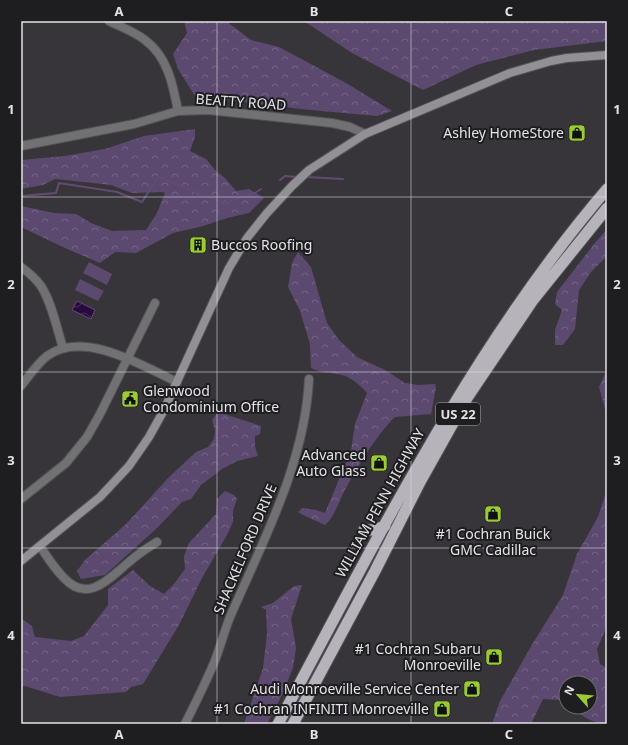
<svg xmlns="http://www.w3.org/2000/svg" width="628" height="745" viewBox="0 0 628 745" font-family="'Noto Sans',sans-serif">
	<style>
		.grass { fill: #5c4970 }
		.forest { fill: url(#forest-crowns) }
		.water { fill: url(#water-waves); stroke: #614b72 }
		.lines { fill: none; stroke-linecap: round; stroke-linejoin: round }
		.stream { stroke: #614b72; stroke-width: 2 }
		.minor-casing { stroke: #545156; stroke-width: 10 }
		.tertiary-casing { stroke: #545156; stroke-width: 10 }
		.secondary-casing { stroke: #545156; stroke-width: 10 }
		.trunk-casing { stroke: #545156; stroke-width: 13 }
		.minor { stroke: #717073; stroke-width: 8 }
		.tertiary { stroke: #717073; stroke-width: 8 }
		.secondary { stroke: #929094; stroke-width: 8 }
		.trunk { stroke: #b6b3ba; stroke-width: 11 }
		.grid { fill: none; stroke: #e4e2e6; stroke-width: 1; stroke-opacity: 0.55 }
		.labels { text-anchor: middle; stroke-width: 4; stroke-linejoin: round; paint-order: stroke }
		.shield { fill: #1e1d20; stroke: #a9a7ab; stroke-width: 1 }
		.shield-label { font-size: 13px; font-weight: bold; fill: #e4e2e6 }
		.street-label { font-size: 14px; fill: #e4e2e6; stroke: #1e1d20 }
		.poi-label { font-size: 14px; fill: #e4e2e6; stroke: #1e1d20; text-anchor: end }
		.neatline { fill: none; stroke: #e4e2e6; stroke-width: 1.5 }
		.grid-label { font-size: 13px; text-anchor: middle; font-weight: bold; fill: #e4e2e6 }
	</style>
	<defs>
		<pattern id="forest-crowns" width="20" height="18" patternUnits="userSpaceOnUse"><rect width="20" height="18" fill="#5c4970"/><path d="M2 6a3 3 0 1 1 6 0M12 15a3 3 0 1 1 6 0" fill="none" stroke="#736384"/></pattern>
		<pattern id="water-waves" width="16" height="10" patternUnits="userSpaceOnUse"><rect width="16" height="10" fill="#290a40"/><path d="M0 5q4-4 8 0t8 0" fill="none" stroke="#482d5c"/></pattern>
	</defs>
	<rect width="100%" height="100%" fill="#38353a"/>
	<path class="grass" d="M89,262L112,274L107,285L83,273Z
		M80,279L104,291L98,301L75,290Z"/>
	<path class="forest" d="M184,21H226L251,40L279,47L346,83L392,111L377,116L300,109L195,96L178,69L173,54L187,33Z
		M304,21H607V41L534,50L476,65L423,90L352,53Z
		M195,129V137L190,151L206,159L216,171L225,178L236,191L249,189L264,198L249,213L227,218L203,226L173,233L136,253L115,252L100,263L65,248L21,227V206L54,213L76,214L91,223L112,231L146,230L157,213L165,193L163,192L132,193L111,185L55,179L43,185L21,189V160L65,156L105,149L144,136Z
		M607,229V256L591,272L579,290L575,329L563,345H555V330L562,310L555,304L557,292L594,244Z
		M298,252L311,267L327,323L339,340L357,357L385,370L405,383L418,385L435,384L436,388L431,414L395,417C376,435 354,472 342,496C337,506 334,517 325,525L303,515L298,512L303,508L316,510L325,513L351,451L355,424L367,393C361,386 351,377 342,375C330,372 324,374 311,368L310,344L300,311L288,287L292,263Z
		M607,369V416L599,387Z
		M218,412L261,426L260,434L255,436V447L258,456L237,461L222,469L201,485L191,499L182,502L157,528L105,575L81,579L77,571L85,560L125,525L140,509L169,477L196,452L208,447L214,439L215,430L212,420Z
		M607,489V626L597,649L600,664L607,668V724C593,724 581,715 570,707H590V683H566V705L559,700L543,699L531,724H492L500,701L533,643L563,595L577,554L598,517Z
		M225,491L234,495L237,499L233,510V522L227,535L202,578L179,625L143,684L131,687L126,692L60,697L25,686L21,687V618L32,626L35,637L71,641L84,636L108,605V589L133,570L150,586L164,594L174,584L185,569L184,556L189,543L216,514L217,499Z
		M302,585L291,619L296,648L293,668L282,695L267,724H244L263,668L267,634L266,610L261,607L273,603L294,586Z"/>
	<path class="water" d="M77,301L95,310L91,319L72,310Z"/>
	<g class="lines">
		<path class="stream" d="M306,177L343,179
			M280,180L285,176L297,177
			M21,196L56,193L59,183L117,192L142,202L158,177L224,203L255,193L261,189"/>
		<defs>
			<path id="minor" d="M21,267C28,272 36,279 41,286C52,303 57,329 63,348
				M21,386C29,376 37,364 47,356C83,329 143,366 177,382
				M21,499L66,463L87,437L100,414L155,303
				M40,546C47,557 55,569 64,578C88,604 110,578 129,562C138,554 147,548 157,542
				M185,724C195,704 205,684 214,663C220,648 224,632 230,617C263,541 305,463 309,379"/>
			<path id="tertiary" d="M109,21C121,27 135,32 145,40C168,57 173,85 178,111
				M21,146L134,124L178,111L208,110L332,123L350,127L365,134"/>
			<path id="secondary" d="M21,561L100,497L129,466L149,437L164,410L229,268L247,238L267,213L292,186L309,170L365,134L510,73L551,61L567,58L607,55"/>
			<path id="trunk" d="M364,530H374L385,526
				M278,724C377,540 470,349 607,189
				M293,724L375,571L420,482L467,398L533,300L607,208"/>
		</defs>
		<use href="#minor" class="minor-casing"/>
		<use href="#tertiary" class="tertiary-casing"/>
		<use href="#secondary" class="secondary-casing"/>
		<use href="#trunk" class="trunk-casing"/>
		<use href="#minor" class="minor"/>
		<use href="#tertiary" class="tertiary"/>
		<use href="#secondary" class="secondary"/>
		<use href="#trunk" class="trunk"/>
	</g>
	<path class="grid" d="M217,21V724M411,21V724M21,197H607M21,372H607M21,548H607"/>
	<defs>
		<symbol id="shop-square" viewBox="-11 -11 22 22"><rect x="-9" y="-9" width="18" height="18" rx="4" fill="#9acb34" stroke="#1e1d20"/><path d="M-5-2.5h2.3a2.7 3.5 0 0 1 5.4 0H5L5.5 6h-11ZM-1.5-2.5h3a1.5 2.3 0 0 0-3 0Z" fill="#111"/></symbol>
		<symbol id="building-square" viewBox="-11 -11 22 22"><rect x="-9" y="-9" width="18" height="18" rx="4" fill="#9acb34" stroke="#1e1d20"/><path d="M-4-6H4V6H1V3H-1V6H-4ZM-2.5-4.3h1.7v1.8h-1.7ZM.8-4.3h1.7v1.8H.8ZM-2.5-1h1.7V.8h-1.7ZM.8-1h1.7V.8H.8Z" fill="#111"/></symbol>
		<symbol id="civic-square" viewBox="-11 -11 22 22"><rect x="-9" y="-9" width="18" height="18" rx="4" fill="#9acb34" stroke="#1e1d20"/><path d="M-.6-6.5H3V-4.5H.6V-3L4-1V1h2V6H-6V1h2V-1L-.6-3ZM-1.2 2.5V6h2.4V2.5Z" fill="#111"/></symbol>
	</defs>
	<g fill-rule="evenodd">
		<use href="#shop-square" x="567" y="123" width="20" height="20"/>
		<use href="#building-square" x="188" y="235" width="20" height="20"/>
		<use href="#civic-square" x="120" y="389" width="20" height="20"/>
		<use href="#shop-square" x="369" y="453" width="20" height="20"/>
		<use href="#shop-square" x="483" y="504" width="20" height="20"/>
		<use href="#shop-square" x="484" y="647" width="20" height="20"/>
		<use href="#shop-square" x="462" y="679" width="20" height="20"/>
		<use href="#shop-square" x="432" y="699" width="20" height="20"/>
	</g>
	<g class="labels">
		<rect class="shield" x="436" y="403" width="44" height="22" rx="3"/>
		<g class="shield-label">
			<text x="458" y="419">US 22</text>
		</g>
		<g class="street-label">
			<text transform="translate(241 102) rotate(4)" y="5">BEATTY ROAD</text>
			<text transform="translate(380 503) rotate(-61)" y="5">WILLIAM PENN HIGHWAY</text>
			<text transform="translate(245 549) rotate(-67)" y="5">SHACKELFORD DRIVE</text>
		</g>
		<g class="poi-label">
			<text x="564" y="138">Ashley HomeStore</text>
			<text x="211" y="250" text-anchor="start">Buccos Roofing</text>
			<text x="143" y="396" text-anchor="start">Glenwood<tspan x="143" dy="16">Condominium Office</tspan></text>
			<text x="366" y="460">Advanced<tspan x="366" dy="16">Auto Glass</tspan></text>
			<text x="493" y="539" text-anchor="middle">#1 Cochran Buick<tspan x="493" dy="16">GMC Cadillac</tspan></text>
			<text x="481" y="654">#1 Cochran Subaru<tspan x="481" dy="16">Monroeville</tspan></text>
			<text x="459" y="694">Audi Monroeville Service Center</text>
			<text x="429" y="714">#1 Cochran INFINITI Monroeville</text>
		</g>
	</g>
	<rect width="628" height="745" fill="none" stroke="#1e1d20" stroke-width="44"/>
	<g transform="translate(578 695) rotate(297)"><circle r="19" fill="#1e1d20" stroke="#6d6c6f"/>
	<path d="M0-3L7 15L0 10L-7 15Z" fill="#9acb34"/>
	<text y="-6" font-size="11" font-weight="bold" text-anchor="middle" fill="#e4e2e6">N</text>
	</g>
	<rect x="22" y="22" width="584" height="701" class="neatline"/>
	<g class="grid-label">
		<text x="119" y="16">A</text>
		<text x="314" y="16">B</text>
		<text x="509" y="16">C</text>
		<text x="11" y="114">1</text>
		<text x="617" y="114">1</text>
		<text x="11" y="289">2</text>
		<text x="617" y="289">2</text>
		<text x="11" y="465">3</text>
		<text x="617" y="465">3</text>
		<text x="11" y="640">4</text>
		<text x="617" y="640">4</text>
		<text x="119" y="739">A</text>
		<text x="314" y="739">B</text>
		<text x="509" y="739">C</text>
	</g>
</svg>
